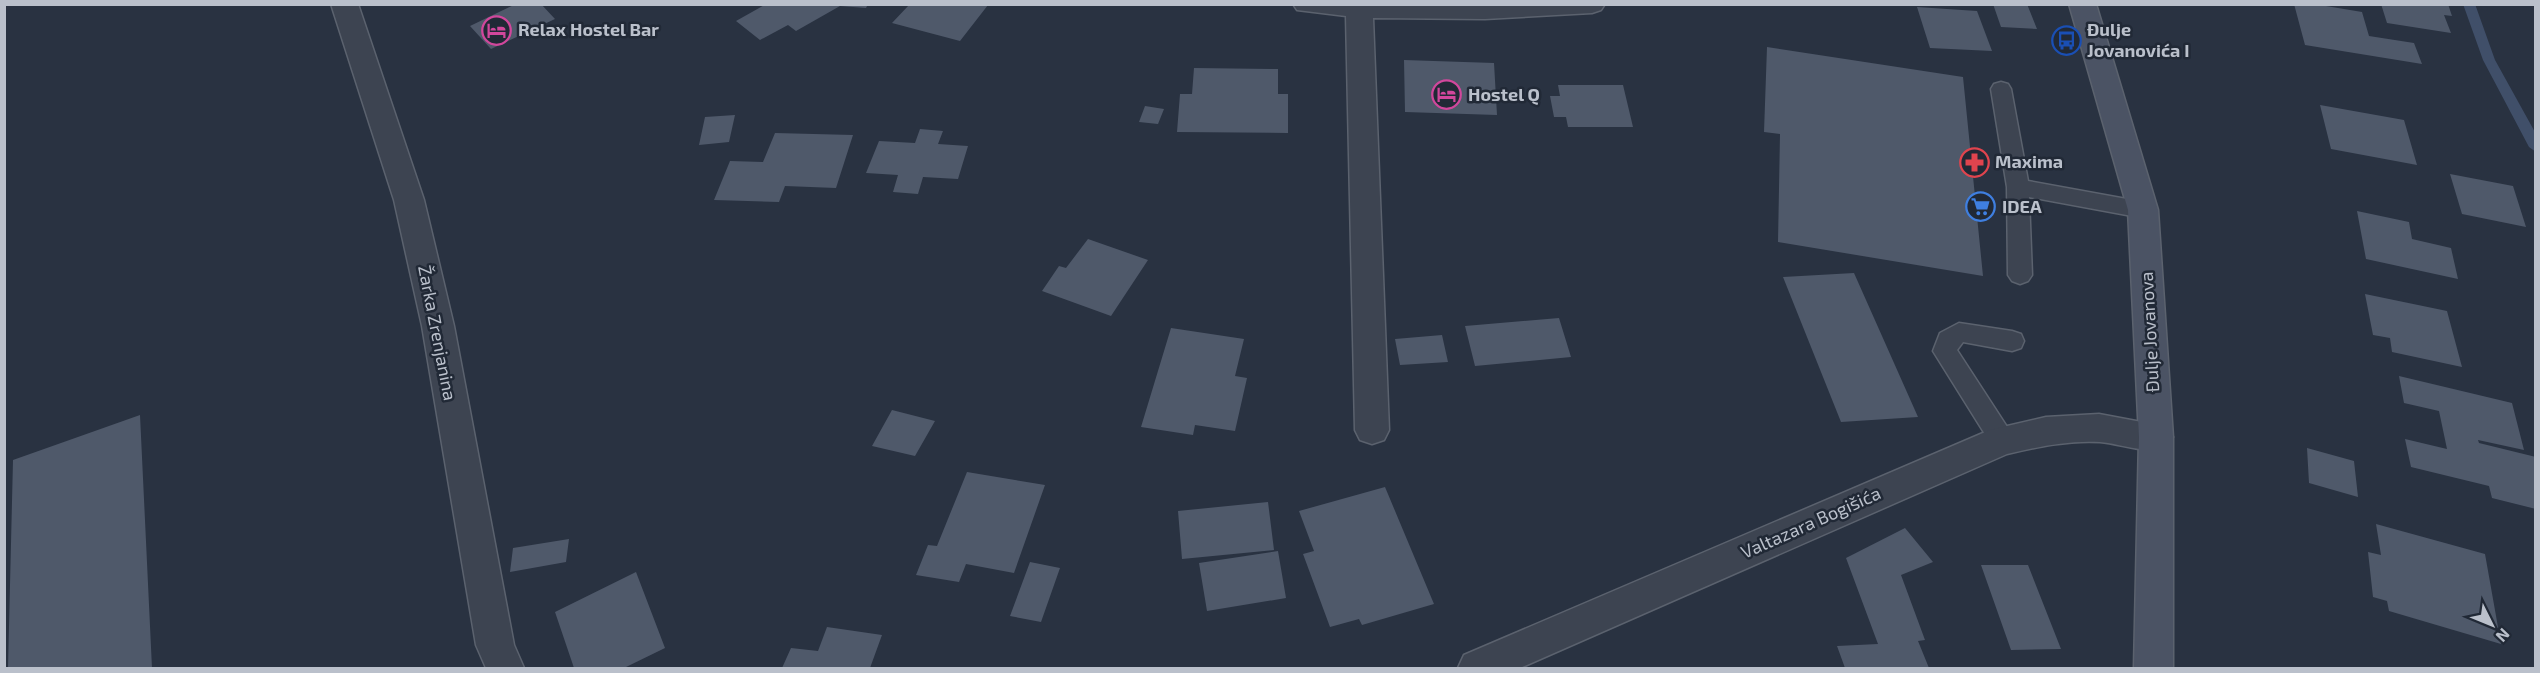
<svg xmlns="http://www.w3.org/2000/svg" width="2540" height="673" viewBox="0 0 2540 673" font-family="'Exo 2',sans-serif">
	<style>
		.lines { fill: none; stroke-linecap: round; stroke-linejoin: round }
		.stream { fill: #404f69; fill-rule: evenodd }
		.building { fill: #4f596a }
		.lane-casing { stroke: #5b626e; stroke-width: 3 }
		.street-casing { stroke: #5b626e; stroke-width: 3 }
		.secondary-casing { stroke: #5b626e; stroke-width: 3 }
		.lane { fill: #3d4451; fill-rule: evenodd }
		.street { fill: #3d4451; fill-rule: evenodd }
		.secondary { fill: #4b5364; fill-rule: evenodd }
		.labels { text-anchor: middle; stroke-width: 5; stroke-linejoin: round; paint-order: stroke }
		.poi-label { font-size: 18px; font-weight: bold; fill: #bac0cb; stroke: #212936; text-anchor: start }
		.street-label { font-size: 18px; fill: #bac0cb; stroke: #212936 }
	</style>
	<rect width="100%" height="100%" fill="#293241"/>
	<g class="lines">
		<path class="stream" d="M2463,4H2475L2495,60L2536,134V152L2529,147L2483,60Z"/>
	</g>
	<path class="building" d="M516,4H541L555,19L491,49L470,26Z
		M766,4H868L866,8L840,6L796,31L788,25L760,40L736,21Z
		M1993,4H2027L2037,29L2001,27Z
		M2294,4H2314L2362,12L2369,36L2414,43L2422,64L2305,45Z
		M2381,4H2448L2452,16L2444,15L2451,33L2387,23Z
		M909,5H988L960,41L892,23Z
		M1917,7L1977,11L1992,51L1930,48Z
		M1767,47L1963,77L1983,276L1778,242L1780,134L1764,132Z
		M1404,60L1494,63L1497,115L1405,112Z
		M1194,68L1278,69V94H1288V133L1177,132L1180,94H1192Z
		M1558,85H1623L1633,127H1568L1566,117H1554L1550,96H1560Z
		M2320,105L2404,120L2417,165L2331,149Z
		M1145,106L1164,109L1158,124L1139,122Z
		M735,115L729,142L699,145L705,117Z
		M920,129L943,131L938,144L968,146L958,179L923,177L918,194L893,192L898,175L866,173L879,141L915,143Z
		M775,133L853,135L836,188L785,186L779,202L714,200L730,161L763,162Z
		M2450,174L2513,186L2526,227L2462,214Z
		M2357,211L2409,222L2412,239L2451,248L2458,279L2366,259Z
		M1088,239L1148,260L1111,316L1042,291L1059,266L1066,268Z
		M1854,273L1918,417L1841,422L1783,277Z
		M2365,294L2447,311L2462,367L2392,352L2390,338L2373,335Z
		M1559,318L1571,357L1475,366L1465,326Z
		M1171,328L1244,339L1235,376L1247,378L1235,431L1195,425L1193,435L1141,427Z
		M1442,335L1448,362L1400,365L1395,339Z
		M2399,376L2512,403L2524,450L2478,440L2479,443L2536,457V509L2492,498L2489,486L2411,467L2405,439L2447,449L2439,411L2404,403Z
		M892,410L935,421L915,456L872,446Z
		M140,415L152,668H8L13,460Z
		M2307,448L2354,461L2358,497L2309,483Z
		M967,472L1045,485L1014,573L966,564L959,582L916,575L928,545L937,546Z
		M1385,487L1434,604L1362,625L1359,619L1330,627L1303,554L1314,551L1299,511Z
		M1268,502L1274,550L1182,559L1178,511Z
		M2376,524L2485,554L2501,644L2389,611L2387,601L2373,597L2368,552L2381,555Z
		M1905,528L1933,562L1901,575L1925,640L1918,641L1929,668H1845L1837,646L1878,644L1846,558Z
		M569,539L566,562L510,572L513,548Z
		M1278,551L1286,598L1207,611L1199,563Z
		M1030,562L1060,568L1041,622L1010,616Z
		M1981,565H2028L2061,649L2011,650Z
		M636,572L665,648L624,668H574L555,612Z
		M827,627L882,635L870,668H782L791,648L818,651Z"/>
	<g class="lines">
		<defs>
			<path id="lane" d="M2001,82L2008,84L2011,89L2028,181L2143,202L2151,204L2154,210L2151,216L2143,218L2029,197L2032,275L2028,281L2020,284L2012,281L2008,275L2007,187L1991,89L1994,84Z
				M1959,323L2012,331L2021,334L2024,341L2021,348L2012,351L1963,342L1957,350L2011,433L2015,440L2011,447L2002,451L1993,447L1933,351L1940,333Z"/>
			<path id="street" d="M331,4H358L424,200L454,326L514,645L524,668H486L476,645L422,326L394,200Z
				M1293,4H1605L1601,10L1592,13L1485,19L1373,18L1389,430L1384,440L1372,444L1360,440L1355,430L1346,16L1297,10Z
				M2099,414L2168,427L2173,437L2168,447C2146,455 2123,444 2100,442C2069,440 2037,447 2007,454L1520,668H1458L1464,655L1990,430L2046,417Z"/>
			<path id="secondary" d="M2069,4H2096L2158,210L2173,437V668H2134L2139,437L2128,210Z"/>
		</defs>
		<use href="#lane" class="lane-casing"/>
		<use href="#street" class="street-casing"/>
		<use href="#secondary" class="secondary-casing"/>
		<use href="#lane" class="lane"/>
		<use href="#street" class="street"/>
		<use href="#secondary" class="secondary"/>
	</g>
	<defs>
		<symbol id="hotel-ring" viewBox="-11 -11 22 22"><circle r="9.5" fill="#212936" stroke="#d1479c" stroke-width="1.5"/><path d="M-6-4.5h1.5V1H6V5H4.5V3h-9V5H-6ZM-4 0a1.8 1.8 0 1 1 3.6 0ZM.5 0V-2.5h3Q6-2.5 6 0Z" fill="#d1479c"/></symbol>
		<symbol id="bus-ring" viewBox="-11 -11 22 22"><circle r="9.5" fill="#212936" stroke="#1a4fb4" stroke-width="1.5"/><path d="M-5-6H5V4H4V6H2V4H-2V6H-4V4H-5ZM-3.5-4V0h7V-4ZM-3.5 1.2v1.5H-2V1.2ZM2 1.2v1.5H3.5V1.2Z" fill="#1a4fb4"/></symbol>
		<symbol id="pharmacy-ring" viewBox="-11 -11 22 22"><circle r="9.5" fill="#212936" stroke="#e0444e" stroke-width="1.5"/><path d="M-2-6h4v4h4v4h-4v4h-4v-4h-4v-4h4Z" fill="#e0444e"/></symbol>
		<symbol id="supermarket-ring" viewBox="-11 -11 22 22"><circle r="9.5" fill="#212936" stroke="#3f7fe0" stroke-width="1.5"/><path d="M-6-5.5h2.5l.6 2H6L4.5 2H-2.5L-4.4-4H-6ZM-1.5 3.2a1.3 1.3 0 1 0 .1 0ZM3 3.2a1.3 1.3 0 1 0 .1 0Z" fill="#3f7fe0"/></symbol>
	</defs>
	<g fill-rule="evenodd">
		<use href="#hotel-ring" x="480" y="14" width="33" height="33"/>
		<use href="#bus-ring" x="2050" y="24" width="33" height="33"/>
		<use href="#hotel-ring" x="1430" y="78" width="33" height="33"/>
		<use href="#pharmacy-ring" x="1958" y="146" width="33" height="33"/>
		<use href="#supermarket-ring" x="1964" y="190" width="33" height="33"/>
	</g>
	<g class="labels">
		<g class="poi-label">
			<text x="518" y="36">Relax Hostel Bar</text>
			<text x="2087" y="36">Đulje<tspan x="2087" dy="21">Jovanovića I</tspan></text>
			<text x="1468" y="101">Hostel Q</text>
			<text x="1995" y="168">Maxima</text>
			<text x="2002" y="213">IDEA</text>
		</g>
		<g class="street-label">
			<text transform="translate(2150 332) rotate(-93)" y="6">Đulje Jovanova</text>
			<text transform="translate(437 333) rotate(79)" y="6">Žarka Zrenjanina</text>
			<text transform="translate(1811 523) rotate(-24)" y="6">Valtazara Bogišića</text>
		</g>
	</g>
	<rect width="2540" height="673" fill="none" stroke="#bac0cb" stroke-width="12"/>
	<g transform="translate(2492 625) rotate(133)" stroke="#212936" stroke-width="4.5" paint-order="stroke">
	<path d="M0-4.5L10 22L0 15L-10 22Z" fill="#bac0cb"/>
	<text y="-9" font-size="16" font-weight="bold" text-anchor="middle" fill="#bac0cb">N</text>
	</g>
</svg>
